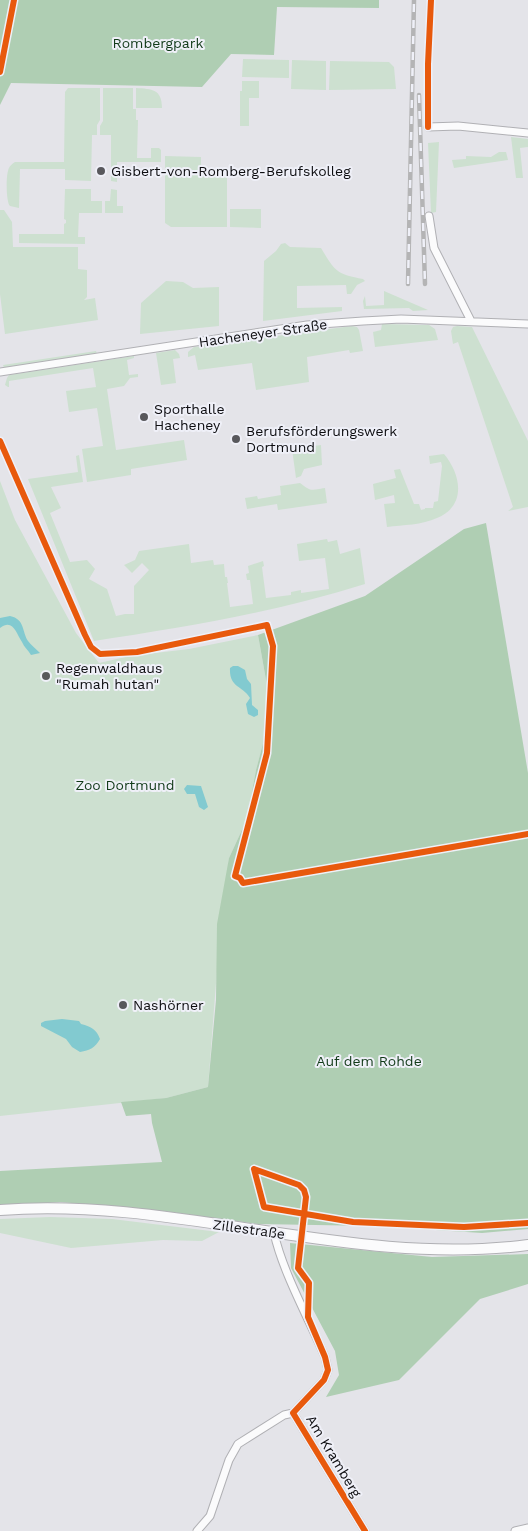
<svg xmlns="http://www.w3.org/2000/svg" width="528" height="1531" viewBox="0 0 528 1531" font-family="'Work Sans',sans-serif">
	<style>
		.green { fill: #cde0d0 }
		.forest { fill: #afceb3 }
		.water { fill: #82cad0 }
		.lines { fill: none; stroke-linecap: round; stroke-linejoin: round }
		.street-casing { stroke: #b0b0b4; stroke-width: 9 }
		.secondary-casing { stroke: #b0b0b4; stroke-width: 12 }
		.street { stroke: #fbfbfc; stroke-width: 7 }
		.secondary { stroke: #fbfbfc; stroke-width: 10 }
		.rail-casing { stroke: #b4b4b5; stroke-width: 4.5 }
		.rail { stroke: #eff0f8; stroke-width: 2.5; stroke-dasharray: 8; stroke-linecap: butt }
		.cycleway-casing { stroke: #eff0f8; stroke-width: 9 }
		.cycleway { stroke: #e8590c; stroke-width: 6 }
		.poi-dot { fill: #58585c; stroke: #eff0f8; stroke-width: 2 }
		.labels { text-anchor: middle; stroke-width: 4; stroke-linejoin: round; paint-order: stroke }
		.park-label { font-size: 14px; fill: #113a18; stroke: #eff0f8 }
		.poi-label { font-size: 14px; fill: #0d0d10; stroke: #eff0f8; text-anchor: start }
		.street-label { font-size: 14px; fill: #0d0d10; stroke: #eff0f8 }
	</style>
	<rect width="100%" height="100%" fill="#e4e4e9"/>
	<path class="green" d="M243,59L289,60V78L242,77Z
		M292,60L326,61V90L291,89Z
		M330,61L389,62L394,67L396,89L329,90Z
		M242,81H259V98H249V126H240V91H242Z
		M68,88H100V120L97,125V135H92L91,181L65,180V169H20L19,208L10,206C6,202 6,177 8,171C9,166 12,164 15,162H64L65,92Z
		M103,88H133V109H136V120H138L137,158H151V148H159L161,150V162H117V182L111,181V135H100V126L103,121Z
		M136,88C152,89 162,89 162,108H136Z
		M511,137L528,139V147L520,148L523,178H516Z
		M439,142L436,212L431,213L428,143Z
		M499,152H506L508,160L454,168L452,160L466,159V156L491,157Z
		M165,156L201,157V172H227V227H171L165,223Z
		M65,189H91V201H102V213H79L78,237H85V244L19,243V234H64V224L66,223V220L64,219Z
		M111,189L117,190V206H123V213H105V201H110Z
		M230,209H261V228L230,227Z
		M0,210H4L12,222L13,247H78V269L87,270V297L84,300L95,298L98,320L5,334L0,294Z
		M285,243L290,247L321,248C335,271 336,274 363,279L365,281L357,285L351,294H347L346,285L297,286V308L342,307V311L263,321L264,261L276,251L281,244Z
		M166,281L183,282L193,288L219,287V326L140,334L141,303Z
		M384,291L428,310L413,311L409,308L364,309L363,301L365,296L366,306L384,305Z
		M382,324L429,325L435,329L438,340L375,347L373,332L381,330Z
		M352,326L357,327L359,330L363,351L350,353L349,350L307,357L309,382L256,390L252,363L198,370L195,355L188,357V352L194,347Z
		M457,326L472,327L528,441V507L508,511L513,507L458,342L453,344L451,331L453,327Z
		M175,350L179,354L180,358L173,359L176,383L161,385L156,353Z
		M96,351L97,354L4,368L3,365Z
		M134,356V358L127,360L129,375L138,374V377L130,378L124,386L107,389L116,450L184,440L187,460L131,469V475L87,482L82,449L103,446L97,408L69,412L66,391L96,387L93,368L9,381V387H8L5,385L7,378L9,375Z
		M321,445L322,465L304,469L301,476L296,478L292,449Z
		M444,454C461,474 467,506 437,518C422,525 403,525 387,527L384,504L395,503L394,495L375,500L373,484L396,478L394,470L400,469L414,504H419L421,510L425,509V508H433L434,502L438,501L442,466L441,462L430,464L429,456Z
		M79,455L83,482L51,487L61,508L50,513L70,562L87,560L95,569L89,579L107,589L116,616L125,614H134V586L149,570L142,563L132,573L124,565L135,560L139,551L189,544L191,563L213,560L214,565L224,564L225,577H227L228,583H227L230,607L253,604L250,580H247L246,574L249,573L248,566L263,561L264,566L262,567L266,598L291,595V592L301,590V593L329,589L325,558L299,561L297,544L327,539L328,542L337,540L340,554L360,548L365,584C277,612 185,627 94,641L28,479L78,472L76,456Z
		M0,481L15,520L76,633L99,663L130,656L189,649L258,635L268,691L266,732L256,770L247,819L229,858L217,970L208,1087L166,1098L0,1116Z
		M300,483C312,492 310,490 325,488L327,503L278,510L277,504L247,509L245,498L257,496L258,499L281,495L280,486Z
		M50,1217L112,1219L219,1232L202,1241L163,1240L71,1248L0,1233V1219Z"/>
	<path class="forest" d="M0,0H379V8L277,7L274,55L231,54L202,87L11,83L0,105Z
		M486,523L528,773V1229L482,1233L373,1226L258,1224L163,1211L60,1202L0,1207V1171L162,1162L152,1123L151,1114L126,1116L121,1102L166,1098L208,1087L216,1000L217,924L229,858L247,819L256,770L266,732L268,691L258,635L365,596L464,529Z
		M290,1243L432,1257L528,1254V1284L480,1299L399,1380L326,1397L339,1375L335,1351L291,1268Z"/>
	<path class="water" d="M10,616C25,619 22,632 28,641C31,645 36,649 40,653L31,655C28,650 24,647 22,642C16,633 13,618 0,628V618Z
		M233,666H238L245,670L247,679L251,684L252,705L258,710V715L254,717L248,714L246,704L250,698C242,685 229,688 230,668Z
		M187,785L201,786L208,807L204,810L199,807L195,794H187L184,789Z
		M62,1019L79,1021L81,1024C92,1027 96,1029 100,1039C95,1048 90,1050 80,1052L72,1047L66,1039L41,1026V1023L45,1021Z"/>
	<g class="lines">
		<defs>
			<path id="street" d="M428,127L458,126L528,133
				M429,216L434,248L471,321
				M0,372L307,325L363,321L401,319L528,324
				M274,1233C283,1273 309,1319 325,1357L328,1370L324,1380L293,1413
				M293,1413L365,1531
				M197,1531L210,1516L229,1460L238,1444L284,1415L293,1413
				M515,1531L528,1528"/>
			<path id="secondary" d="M0,1210C177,1196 350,1268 528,1245"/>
		</defs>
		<use href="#street" class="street-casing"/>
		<use href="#secondary" class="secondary-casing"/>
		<use href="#street" class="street"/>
		<use href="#secondary" class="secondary"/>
		<defs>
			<path id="rail" d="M419,95L425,284
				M408,284L414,0"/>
		</defs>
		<use href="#rail" class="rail-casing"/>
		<use href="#rail" class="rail"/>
		<defs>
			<path id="cycleway" d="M0,72L14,0
				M428,127V64L431,0
				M0,441L85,635L91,647L100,654L137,652L267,625L273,646L267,753L235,876L240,878L243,883L528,834
				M254,1169L299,1185L304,1190L306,1197L298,1268L309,1283L308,1317L325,1357L328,1370L324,1380L293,1413L365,1531
				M254,1169L264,1207L353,1222L464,1227L528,1223"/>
		</defs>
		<use href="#cycleway" class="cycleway-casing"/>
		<use href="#cycleway" class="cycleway"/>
	</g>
	<g class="poi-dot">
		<circle cx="101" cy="171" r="5"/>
		<circle cx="144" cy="417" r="5"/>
		<circle cx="236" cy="439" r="5"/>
		<circle cx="46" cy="676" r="5"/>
		<circle cx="123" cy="1005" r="5"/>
	</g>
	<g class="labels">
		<g class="park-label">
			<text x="158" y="48">Rombergpark</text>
			<text x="125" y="790">Zoo Dortmund</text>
			<text x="369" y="1066">Auf dem Rohde</text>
		</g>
		<g class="poi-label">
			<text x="111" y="176">Gisbert-von-Romberg-Berufskolleg</text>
			<text x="154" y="414">Sporthalle<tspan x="154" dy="16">Hacheney</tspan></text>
			<text x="246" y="436">Berufsförderungswerk<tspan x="246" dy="16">Dortmund</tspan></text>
			<text x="56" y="673">Regenwaldhaus<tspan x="56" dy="16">"Rumah hutan"</tspan></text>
			<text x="133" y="1010">Nashörner</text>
		</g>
		<g class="street-label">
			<text transform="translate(263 333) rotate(-8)" y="5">Hacheneyer Straße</text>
			<text transform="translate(249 1229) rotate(8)" y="5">Zillestraße</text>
			<text transform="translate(334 1456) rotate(59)" y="5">Am Kramberg</text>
		</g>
	</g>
</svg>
